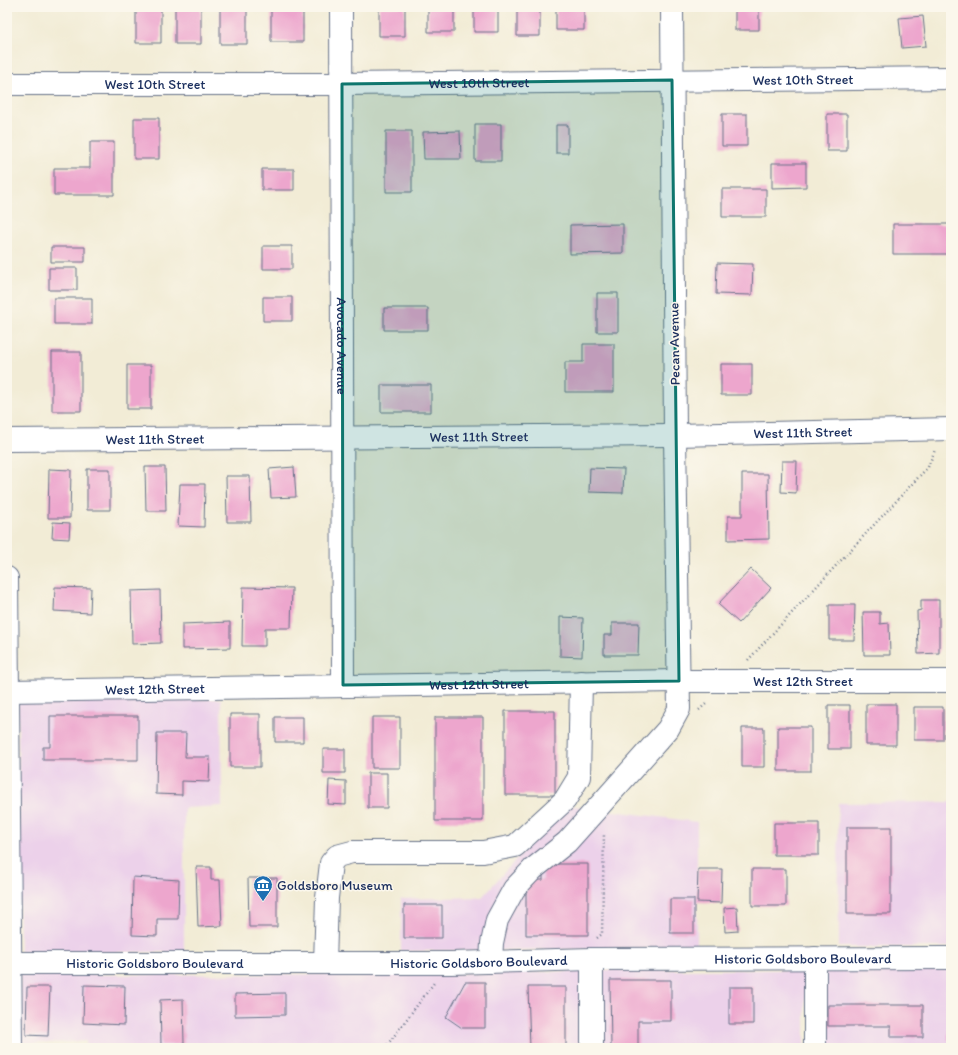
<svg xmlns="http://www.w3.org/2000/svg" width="958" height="1055" viewBox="0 0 958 1055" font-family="Itim,sans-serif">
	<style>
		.built { fill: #ecd1ea }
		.building { fill: #eda6cd }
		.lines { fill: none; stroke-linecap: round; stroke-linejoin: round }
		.minor-casing { stroke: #667188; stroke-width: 24 }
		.path { stroke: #667188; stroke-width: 2.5; stroke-dasharray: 1 3; stroke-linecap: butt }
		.minor { stroke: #fff; stroke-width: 22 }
		.marked { fill: #0f766e; fill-opacity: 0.2; stroke: #0f766e; stroke-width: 3; stroke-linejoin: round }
		.labels { text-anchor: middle; stroke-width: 3; stroke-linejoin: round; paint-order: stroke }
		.street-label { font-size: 14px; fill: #1b2f5e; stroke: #fbf7ec }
		.poi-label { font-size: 14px; fill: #1b2f5e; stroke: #fbf7ec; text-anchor: start }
	</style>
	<rect width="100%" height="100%" fill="#fbf7ec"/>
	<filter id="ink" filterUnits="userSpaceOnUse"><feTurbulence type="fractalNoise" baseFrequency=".025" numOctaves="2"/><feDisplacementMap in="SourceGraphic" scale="8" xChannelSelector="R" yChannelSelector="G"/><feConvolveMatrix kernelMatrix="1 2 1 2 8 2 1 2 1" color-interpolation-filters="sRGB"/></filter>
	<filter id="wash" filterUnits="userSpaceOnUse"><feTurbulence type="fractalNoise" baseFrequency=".012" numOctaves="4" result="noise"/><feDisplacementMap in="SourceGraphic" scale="16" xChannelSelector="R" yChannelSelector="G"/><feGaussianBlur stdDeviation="0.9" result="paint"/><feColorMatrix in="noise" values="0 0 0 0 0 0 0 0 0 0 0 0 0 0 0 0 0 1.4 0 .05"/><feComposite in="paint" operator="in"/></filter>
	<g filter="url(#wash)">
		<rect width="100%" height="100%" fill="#f2ecd6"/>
		<path class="built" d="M221,699L222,806L184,808V952H20L18,702Z
			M951,802V947H839L838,803Z
			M566,805L697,822V948L401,951V899L482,897Z
			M951,969V1048H825V970Z
			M602,970H805V1048H602Z
			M582,971V1048H86V1041L21,1044L20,975L451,974Z"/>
		<g id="blocks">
			<path class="building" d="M136,7H161V43H136Z
				M175,7H201V44H175Z
				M220,7H247V44H220Z
				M271,7H303V42H271Z
				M379,7H405V36H379Z
				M428,7H454V32H428Z
				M474,7H498V32H474Z
				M517,7H540V36H517Z
				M556,7H584V30H556Z
				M735,7H759V30H735Z
				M923,16L926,46L902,48L899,18Z
				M722,114H747V146H722Z
				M827,114H847V151H827Z
				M134,118H159V159H134Z
				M475,124H501V161H475Z
				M556,125H568V153H556Z
				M386,131H412V192H386Z
				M460,131L461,159H424L423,132Z
				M90,142H114V195H54V168H90Z
				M772,163H806V187L772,188Z
				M262,169H294V190H262Z
				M722,189H766V217H722Z
				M623,224V253L570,254V225Z
				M893,224H951V254H893Z
				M263,246H292V269H263Z
				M51,247H85V262H51Z
				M717,263L753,264L752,295L716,294Z
				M49,268H77V290H49Z
				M597,293H618V332H597Z
				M263,297H292V321H263Z
				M54,298H92V324H54Z
				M384,308H428V330H384Z
				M583,344H614V392H565V362H583Z
				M52,352H81V411H52Z
				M721,364H752V395H721Z
				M127,365H151V409H127Z
				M381,385H431V412H381Z
				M782,461H797L796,493L781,492Z
				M145,467H165L166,511H146Z
				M294,467L296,497L271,498L269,469Z
				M590,468L624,469L623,493L589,492Z
				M49,469L71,470L70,518H48Z
				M87,469H110V510H87Z
				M742,474H768L769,539L728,540V516H742Z
				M226,476H250L251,522H227Z
				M180,484H205L204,527L178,526Z
				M53,522L70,523L69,539L52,538Z
				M751,569L771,588L739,623L718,604Z
				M55,587L91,588L90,613L54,611Z
				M243,587L292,588L291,628H265V646H242Z
				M160,590L161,643L132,644L131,591Z
				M921,600H939V653L918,654L917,611L921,610Z
				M829,605H855L854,640H829Z
				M863,612H880V624L889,623L890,655H864Z
				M560,617L583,618L582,657L560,656Z
				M230,622V648L182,649V624Z
				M612,623H639L638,655H604V635H612Z
				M866,704H896V745H866Z
				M828,705H850V749H828Z
				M914,707H943V740H914Z
				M505,711H555V795H505Z
				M230,714H260V767H230Z
				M50,716H138V760H43V747H50Z
				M275,717H303V742H275Z
				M372,717H400V768H372Z
				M435,717H483V821H435Z
				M778,727H811V771H778Z
				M742,728H764V767H742Z
				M157,733H186L185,757H210L209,782L182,781V795L156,794Z
				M323,749H345V773H323Z
				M368,773H387V808H368Z
				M329,780L346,781V805L328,804Z
				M774,823H819V855H774Z
				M847,827H891V914H847Z
				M543,864H588V935H526V880H543Z
				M196,867H211V880H220L222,926L198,927Z
				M698,869H722L721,903L697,902Z
				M752,869H786V906H752Z
				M133,877L179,880L178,919H157V936L132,935Z
				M248,878H277V927H249Z
				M670,899H694V933H670Z
				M404,905H442V938H404Z
				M737,907L738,931L725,932L724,908Z
				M610,980H671V1021H638V1048H611Z
				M465,982H485V1028H462L446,1017Z
				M84,985L125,986L124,1025L83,1023Z
				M27,987H50L48,1036L26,1035Z
				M528,987H566V1048H530Z
				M729,987H753V1024H729Z
				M285,993V1015L235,1016V994Z
				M183,999L184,1044L161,1045L160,1000Z
				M828,1005H923V1037H891V1026H828Z
				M948,1012H951V1040H948Z"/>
		</g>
	</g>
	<g filter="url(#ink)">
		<use href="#blocks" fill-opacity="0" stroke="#667188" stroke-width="1"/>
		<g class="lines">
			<defs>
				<g id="minor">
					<path id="s1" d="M341,7L343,685"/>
					<path id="s2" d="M7,84H342L951,78"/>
					<path id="s3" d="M7,440L675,435L951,429"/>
					<path d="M7,578L11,1048"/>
					<path id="s4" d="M7,691L679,681H951"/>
					<path d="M592,959V1048"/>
					<path d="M491,962L492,943L497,920L514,889L533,869L567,842L668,729L679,709L675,435L672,7"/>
					<path id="s5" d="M7,963H451L592,959L951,958"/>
					<path d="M325,963L327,898L331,863L337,856L352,852H483L515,846L565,800L579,777L581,682"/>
					<path d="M815,1048V958"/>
				</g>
			</defs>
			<use href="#minor" class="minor-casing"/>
			<path class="path" d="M748,660L928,467L935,450
				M699,710L707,703
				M597,938L602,934L604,833
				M385,1048L434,983"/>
			<use href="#minor" class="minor"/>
		</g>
	</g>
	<path class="marked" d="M672,80L679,681L343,685L342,84Z"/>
	<defs>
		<symbol id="museum-pin" viewBox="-11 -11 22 30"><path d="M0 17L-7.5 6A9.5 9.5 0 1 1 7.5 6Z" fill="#1f6fb2" stroke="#fbf7ec"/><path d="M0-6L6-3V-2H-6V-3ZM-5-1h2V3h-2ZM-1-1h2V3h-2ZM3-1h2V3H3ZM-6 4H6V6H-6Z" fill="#fff"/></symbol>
	</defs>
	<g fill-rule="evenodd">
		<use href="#museum-pin" x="252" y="874" width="22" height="30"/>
	</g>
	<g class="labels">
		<g class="street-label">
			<text dy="5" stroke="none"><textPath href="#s2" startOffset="796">West 10th Street</textPath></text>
			<text dy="5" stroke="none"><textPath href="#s2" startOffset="472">West 10th Street</textPath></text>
			<text dy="5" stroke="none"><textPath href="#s2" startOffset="148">West 10th Street</textPath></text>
			<text transform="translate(674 344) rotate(-91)" y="5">Pecan Avenue</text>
			<text dy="5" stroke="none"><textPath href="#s1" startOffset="339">Avocado Avenue</textPath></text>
			<text dy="5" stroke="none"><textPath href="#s3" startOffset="796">West 11th Street</textPath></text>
			<text dy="5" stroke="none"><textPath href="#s3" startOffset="472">West 11th Street</textPath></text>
			<text dy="5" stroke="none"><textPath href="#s3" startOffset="148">West 11th Street</textPath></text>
			<text dy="5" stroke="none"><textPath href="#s4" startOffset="796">West 12th Street</textPath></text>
			<text dy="5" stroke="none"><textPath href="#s4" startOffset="472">West 12th Street</textPath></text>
			<text dy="5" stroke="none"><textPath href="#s4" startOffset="148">West 12th Street</textPath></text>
			<text dy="5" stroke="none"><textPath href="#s5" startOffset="796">Historic Goldsboro Boulevard</textPath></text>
			<text dy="5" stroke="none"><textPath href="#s5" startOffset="472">Historic Goldsboro Boulevard</textPath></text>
			<text dy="5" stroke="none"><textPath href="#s5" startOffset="148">Historic Goldsboro Boulevard</textPath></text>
		</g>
		<g class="poi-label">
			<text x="277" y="890">Goldsboro Museum</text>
		</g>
	</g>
	<rect width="958" height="1055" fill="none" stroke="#fbf7ec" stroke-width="24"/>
</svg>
